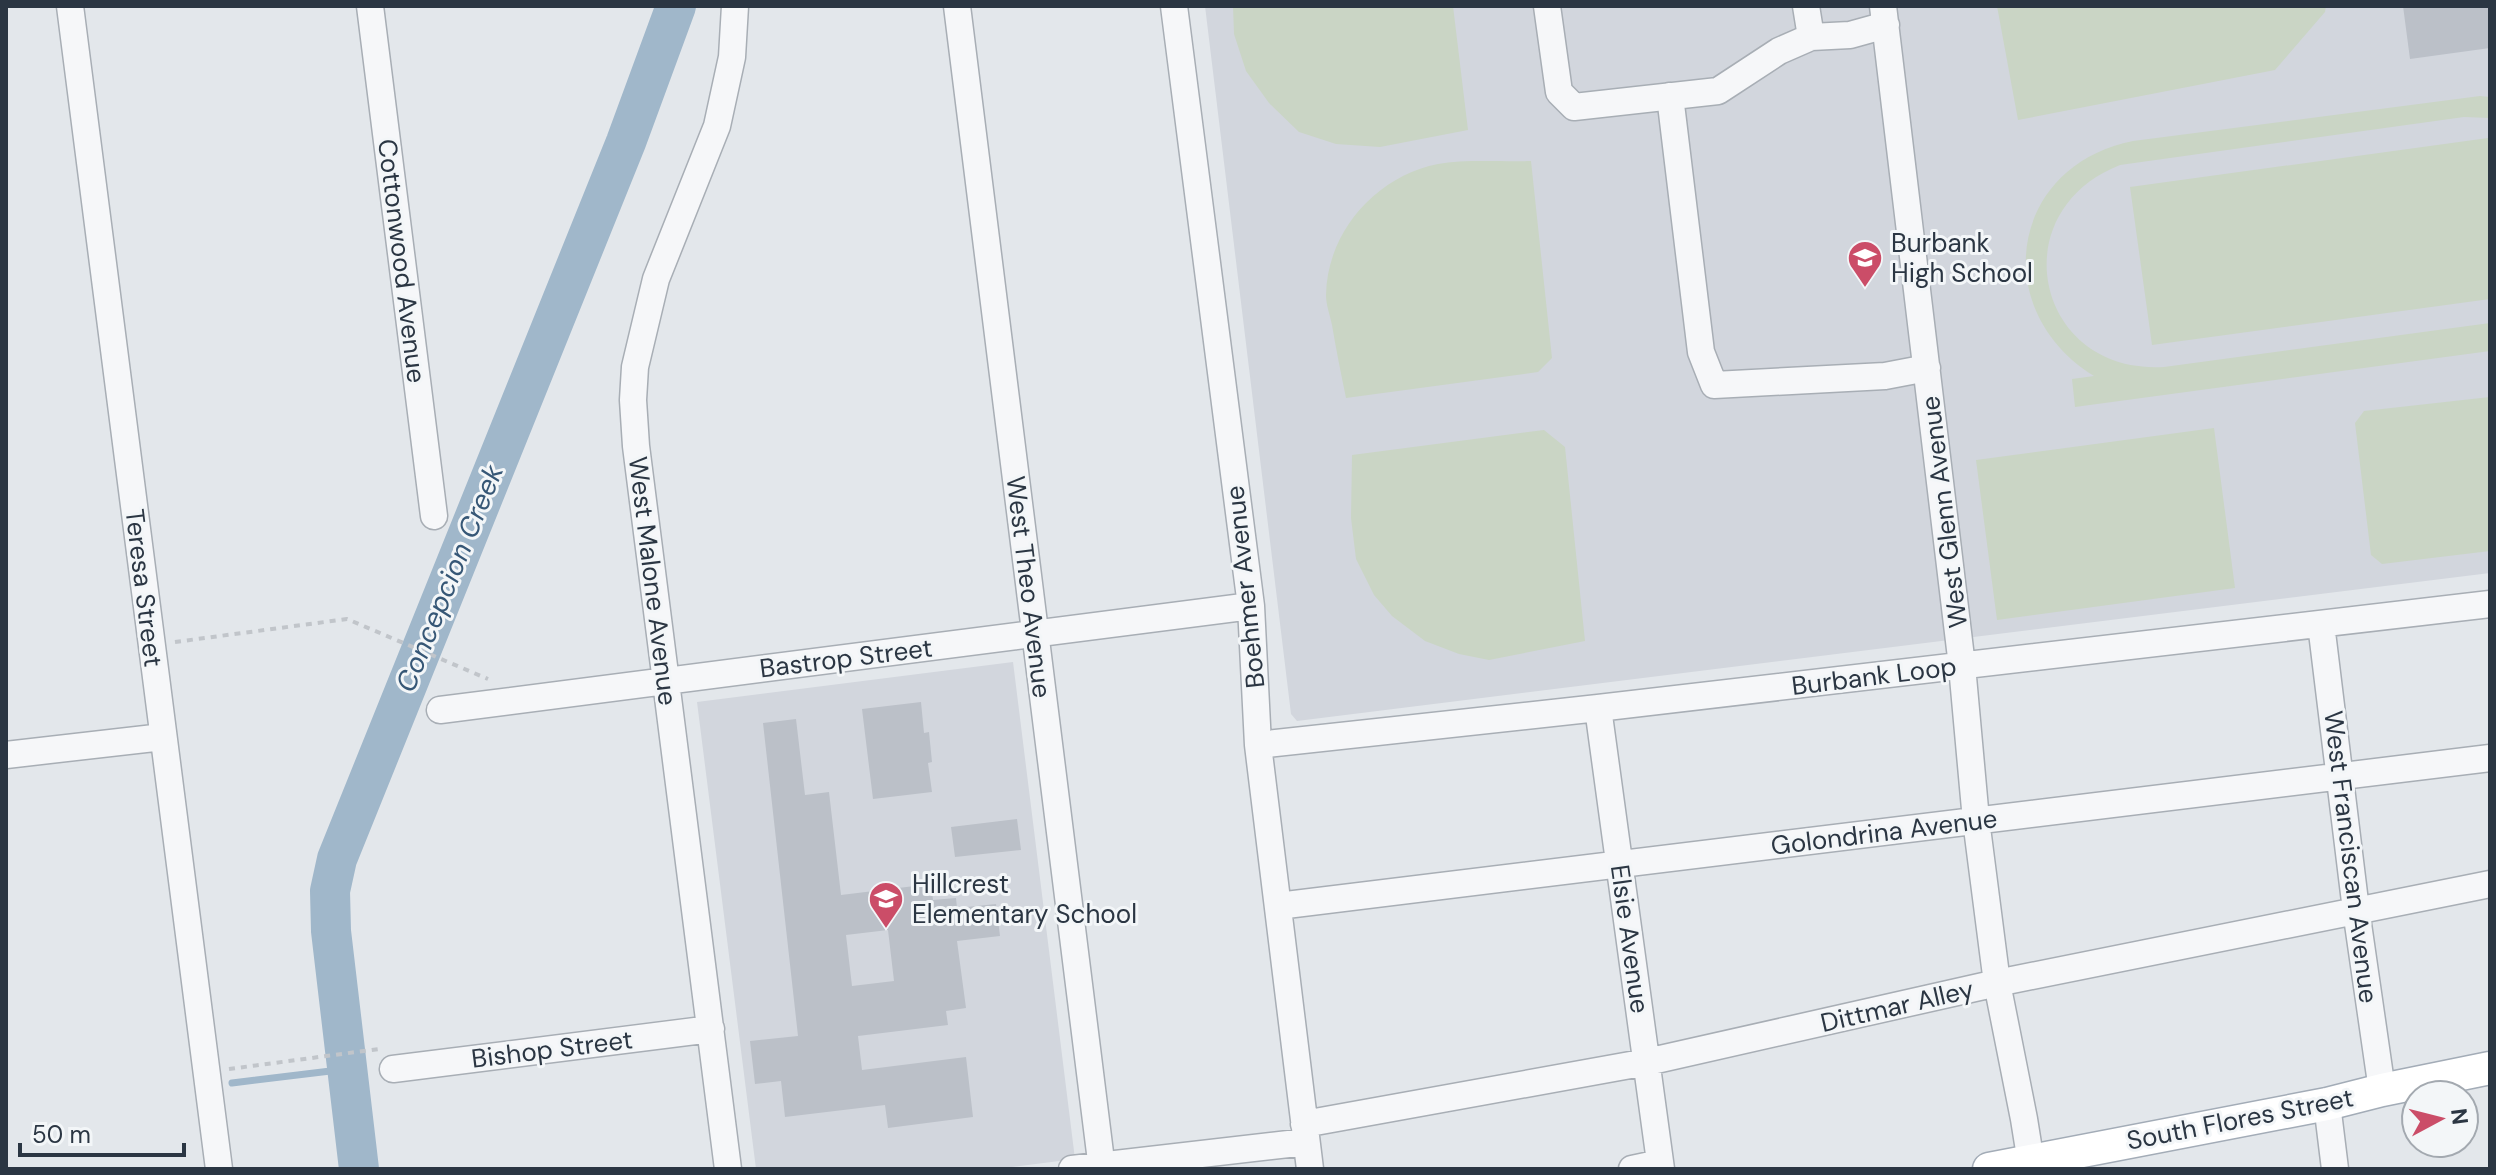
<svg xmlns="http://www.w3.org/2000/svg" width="2496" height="1175" viewBox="0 0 2496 1175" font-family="'DM Sans',sans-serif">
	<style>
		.built { fill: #d2d6dd }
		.green { fill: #cad5c5 }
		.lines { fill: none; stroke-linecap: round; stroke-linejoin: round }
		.stream { stroke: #a0b7ca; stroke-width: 7 }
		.river { stroke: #a0b7ca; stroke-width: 40 }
		.building { fill: #bbc0c8; fill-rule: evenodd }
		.minor-casing { stroke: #a8aeb5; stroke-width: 29 }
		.major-casing { stroke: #a3acb7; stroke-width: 35 }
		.path { stroke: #c1c5ca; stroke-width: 4; stroke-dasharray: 6 6; stroke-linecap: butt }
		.minor { stroke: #f6f7f9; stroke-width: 26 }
		.major { stroke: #fff; stroke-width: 32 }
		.labels { text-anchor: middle; stroke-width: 6; stroke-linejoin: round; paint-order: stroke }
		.poi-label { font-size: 26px; fill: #2b3643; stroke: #f3f6f8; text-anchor: start }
		.street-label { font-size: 26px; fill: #2b3643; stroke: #f3f6f8 }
		.water-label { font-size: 28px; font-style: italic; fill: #365776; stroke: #f3f6f8 }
	</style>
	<rect width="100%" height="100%" fill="#e3e7eb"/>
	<path class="built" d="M1205,6H2490V573L1297,721L1291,714Z
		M1013,662L1075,1159L995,1169H756L697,702Z"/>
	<path class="green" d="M1233,6H1453L1468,130L1380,147L1336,144L1299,132L1269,103L1246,71L1234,34Z
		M1997,6H2326L2325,12L2275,70L2018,120Z
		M2480,96L2490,97V118L2464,117L2120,165C2000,212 2036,375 2164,367L2490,323V351L2075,407L2072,379L2094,376C1988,310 2009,166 2133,141Z
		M2488,138L2490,299L2152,345L2130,187Z
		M1531,161L1552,358L1538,372L1346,398C1341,374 1336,349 1332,325C1330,315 1326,305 1326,295C1327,231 1377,176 1438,164C1464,159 1503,162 1531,161Z
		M2490,397V551L2382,564L2371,555L2355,423L2364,411Z
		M2214,428L2235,588L1997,620L1976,460Z
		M1544,430L1565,447L1585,641L1489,660L1459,654L1425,641L1392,616L1374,595L1356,559L1351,518L1352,455Z"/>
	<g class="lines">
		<path class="stream" d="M232,1083L347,1069"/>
		<path class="river" d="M359,1169L331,931L330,891L337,859L626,142L676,6"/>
	</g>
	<path class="building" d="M2403,6H2490V48L2410,59Z
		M921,702L924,733L929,732L932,762L928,763L932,792L873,799L862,709Z
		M796,719L805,795L829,792L841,895L931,884L933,900L956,898L957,908L996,904L1000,936L957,941L966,1008L946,1011L948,1025L858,1036L862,1070L966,1057L973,1117L888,1128L885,1105L785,1117L781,1081L755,1084L750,1041L798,1036L763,723ZM888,930L894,981L852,986L846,935Z
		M1017,819L1021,850L955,857L951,827Z"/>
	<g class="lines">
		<defs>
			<path id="minor" d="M70,6L219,1169
				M370,6L434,516
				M957,6L1102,1169
				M1174,6L1251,606L1258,745L1310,1169
				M1547,6L1559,92L1574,107L1718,91L1779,51L1811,37
				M1806,6L1811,37L1850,35L1886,25
				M1883,6L1962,666L1976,820L1997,983L2024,1119L2032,1169
				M1670,96L1701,352L1714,385L1885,376L1927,368
				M2321,624L2356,910L2382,1090
				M1598,708L1661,1169
				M440,710L1251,606
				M1258,745L1598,708L2490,604
				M6,755L163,737
				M1278,906L2490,758
				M393,1069L711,1029
				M2327,1104L2335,1169
				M1304,1124L1647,1062L1997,983L2490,884
				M728,1169L636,446L633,400L635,367L656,279L717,126L732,57L735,6
				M1072,1169L1306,1142
				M1632,1169L1660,1163"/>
			<path id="major" d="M1989,1169L2327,1104L2382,1090L2490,1068"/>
		</defs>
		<use href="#minor" class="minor-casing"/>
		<use href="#major" class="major-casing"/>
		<path class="path" d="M175,642L347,619L488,679
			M229,1069L379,1049"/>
		<use href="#minor" class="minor"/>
		<use href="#major" class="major"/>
	</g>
	<defs>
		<symbol id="school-pin" viewBox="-11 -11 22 30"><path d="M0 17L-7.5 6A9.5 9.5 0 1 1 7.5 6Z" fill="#cb4d68" stroke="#f3f6f8"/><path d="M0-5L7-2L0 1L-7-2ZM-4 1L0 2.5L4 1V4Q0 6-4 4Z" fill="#fff"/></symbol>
	</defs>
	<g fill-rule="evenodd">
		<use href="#school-pin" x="1845" y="238" width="40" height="54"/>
		<use href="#school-pin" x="866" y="879" width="40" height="54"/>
	</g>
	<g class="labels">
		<g class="poi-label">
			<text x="1891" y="252">Burbank<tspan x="1891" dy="30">High School</tspan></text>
			<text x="912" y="893">Hillcrest<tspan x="912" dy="30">Elementary School</tspan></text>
		</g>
		<g class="street-label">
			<text transform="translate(402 261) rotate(83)" y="9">Cottonwood Avenue</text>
			<text transform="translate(1944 512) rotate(-97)" y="9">West Glenn Avenue</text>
			<text transform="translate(653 581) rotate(83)" y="9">West Malone Avenue</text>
			<text transform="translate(1029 587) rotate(83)" y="9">West Theo Avenue</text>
			<text transform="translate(1245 587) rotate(-96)" y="9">Boehmer Avenue</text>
			<text transform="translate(144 588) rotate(83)" y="9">Teresa Street</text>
			<text transform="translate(846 658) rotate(-7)" y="9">Bastrop Street</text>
			<text transform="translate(1874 676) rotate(-7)" y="9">Burbank Loop</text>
			<text transform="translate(1884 832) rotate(-7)" y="9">Golondrina Avenue</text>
			<text transform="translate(2351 857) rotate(83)" y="9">West Franciscan Avenue</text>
			<text transform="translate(1630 939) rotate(82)" y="9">Elsie Avenue</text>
			<text transform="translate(1897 1006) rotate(-13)" y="9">Dittmar Alley</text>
			<text transform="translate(552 1049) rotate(-7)" y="9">Bishop Street</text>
			<text transform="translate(2240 1119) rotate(-11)" y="9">South Flores Street</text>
		</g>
		<g class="water-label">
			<text transform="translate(449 578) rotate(-68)" y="10">Concepcion Creek</text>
		</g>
	</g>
	<rect width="2496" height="1175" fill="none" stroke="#2b3643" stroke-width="16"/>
	<g transform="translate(2440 1119) rotate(83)"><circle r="38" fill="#f3f6f8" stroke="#a3a9b0" stroke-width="2"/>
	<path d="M0-6L14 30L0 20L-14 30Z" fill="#cb4d68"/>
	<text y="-12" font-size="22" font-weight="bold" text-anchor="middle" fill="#2b3643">N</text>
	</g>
	<path d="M20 1143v12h164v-12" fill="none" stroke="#2b3643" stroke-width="4"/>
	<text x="32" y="1143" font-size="24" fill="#2b3643" stroke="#f3f6f8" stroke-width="6" paint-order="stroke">50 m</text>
</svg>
